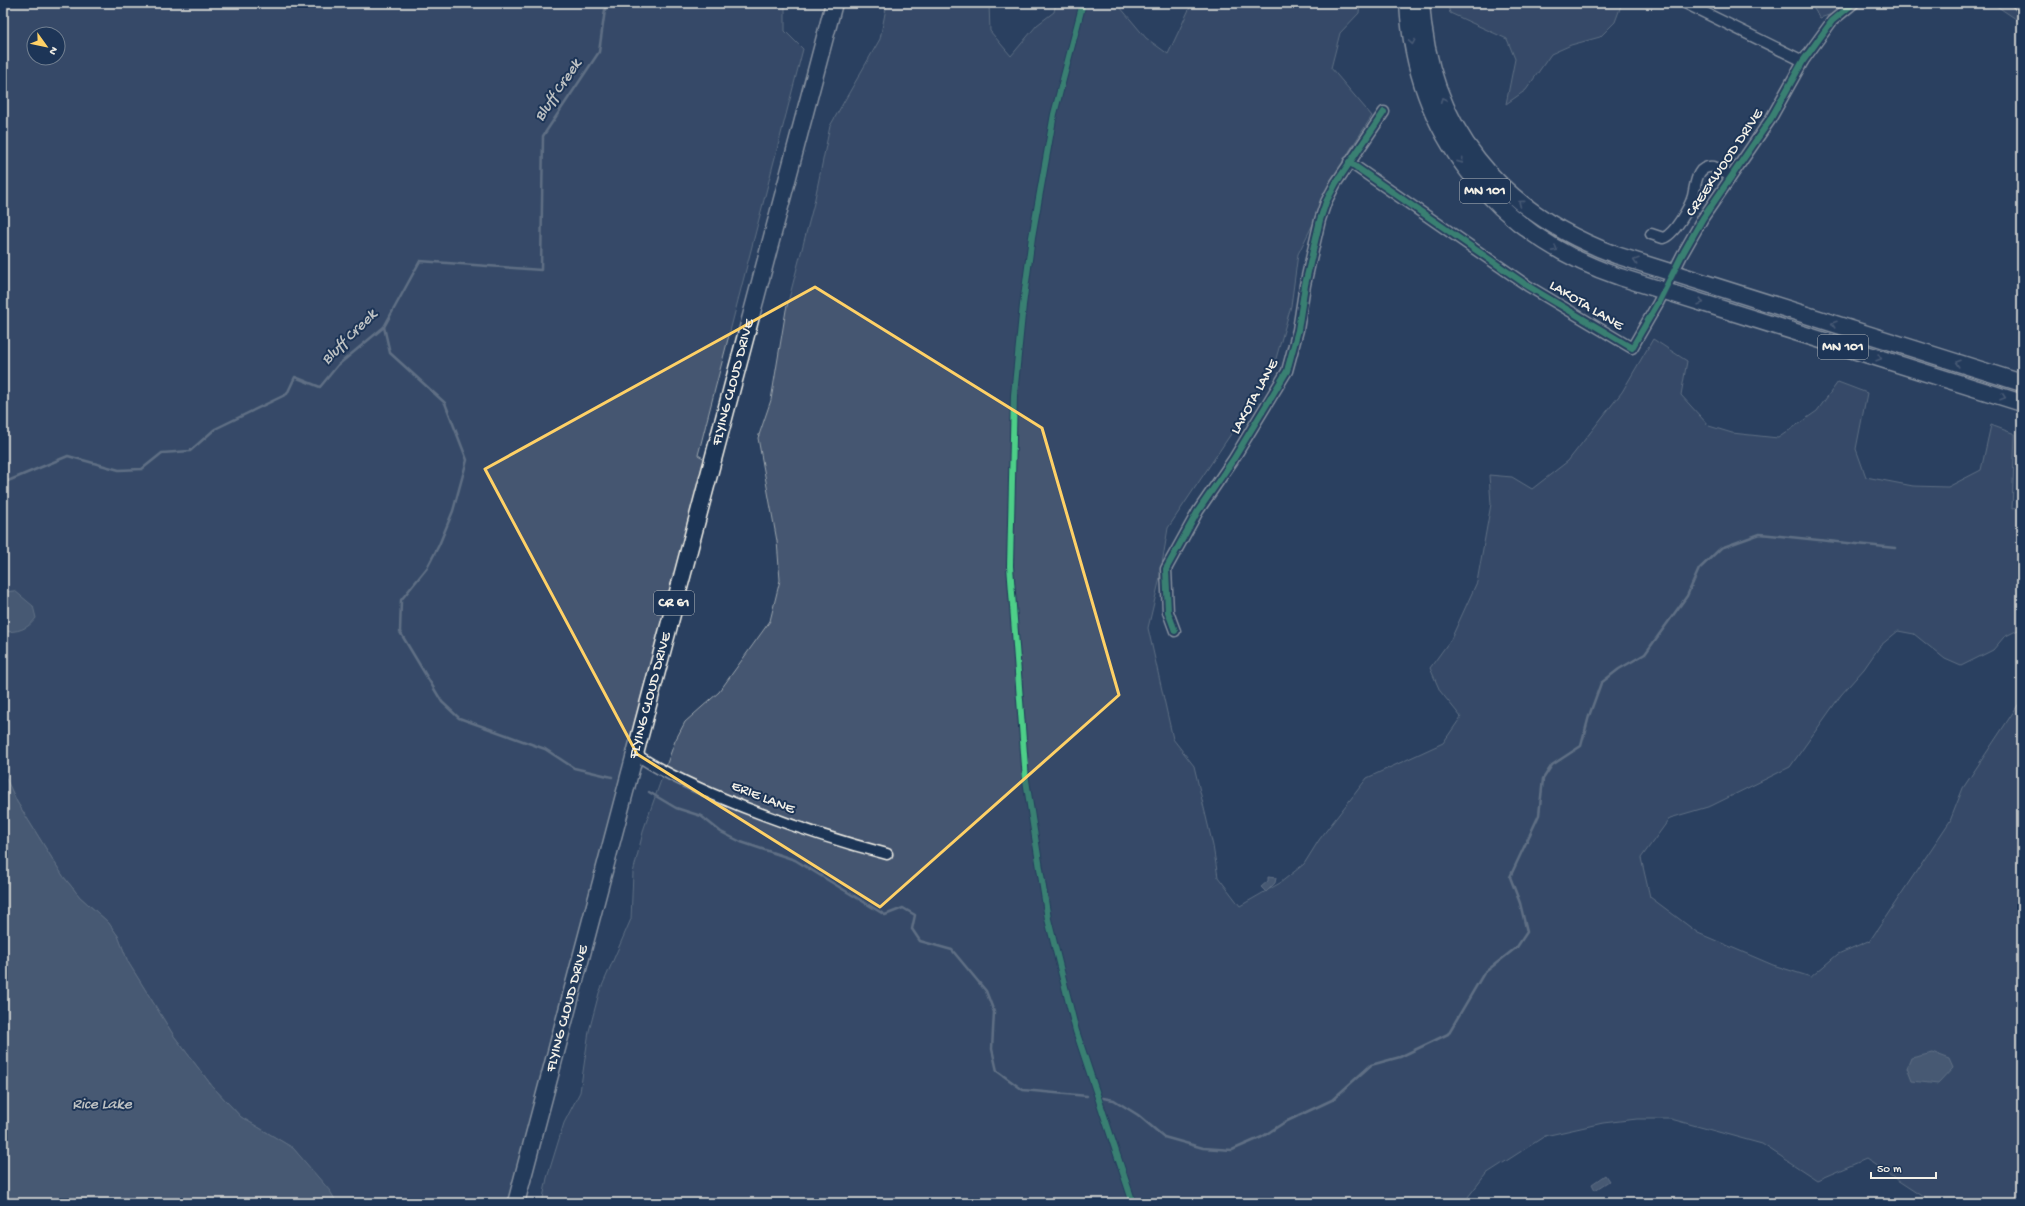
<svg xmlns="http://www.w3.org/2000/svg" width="2025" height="1206" font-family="'Gochi Hand',sans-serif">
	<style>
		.green { fill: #445771; stroke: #9ca4ac; fill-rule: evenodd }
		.water { fill: #6a788a; stroke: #a1a8b0 }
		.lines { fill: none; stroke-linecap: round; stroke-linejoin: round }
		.stream { stroke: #a1a8b0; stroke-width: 2.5 }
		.minor-casing { stroke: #f4f1e8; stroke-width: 13 }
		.primary-casing { stroke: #f4f1e8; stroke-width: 19 }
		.minor { stroke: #1d3557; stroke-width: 10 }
		.primary { stroke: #1d3557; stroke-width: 16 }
		.cycleway-casing { stroke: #1d3557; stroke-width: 8 }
		.cycleway { stroke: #4dcf88; stroke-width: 6 }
		.oneway { stroke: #68778a }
		.marked { fill: none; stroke: #ffd166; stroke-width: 3; stroke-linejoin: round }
		.labels { text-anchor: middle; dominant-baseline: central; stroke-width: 4; stroke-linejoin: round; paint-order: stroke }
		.shield { fill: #1d3557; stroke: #b4b9bc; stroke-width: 1 }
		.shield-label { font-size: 14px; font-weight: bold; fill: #f4f1e8 }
		.street-label { font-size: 15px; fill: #f4f1e8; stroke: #1d3557 }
		.water-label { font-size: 16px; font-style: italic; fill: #bdc1c2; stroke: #1d3557 }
	</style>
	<rect width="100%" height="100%" fill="#2a4060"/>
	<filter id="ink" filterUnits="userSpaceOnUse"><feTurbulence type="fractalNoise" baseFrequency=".025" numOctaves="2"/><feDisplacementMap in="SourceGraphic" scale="8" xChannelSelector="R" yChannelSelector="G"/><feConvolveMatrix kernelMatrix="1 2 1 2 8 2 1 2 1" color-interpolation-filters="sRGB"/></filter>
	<g filter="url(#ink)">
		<!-- green -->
		<g class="green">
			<path d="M 3,3 L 785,3 L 785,31 L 803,49 L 698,455 L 712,463 L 517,1203 L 337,1203 L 332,1195 L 293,1148 L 241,1117 L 212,1086 L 174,1036 L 128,962 L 118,936 L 108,922 L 80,897 L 63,876 L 17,802 L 3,772 L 3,631 L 11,632 L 15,591 L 3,592 ZM 34,34 L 58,34 L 58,58 L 34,58 Z"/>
			<path d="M 887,3 L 989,3 L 990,31 L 1011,56 L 1037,25 L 1054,12 L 1056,3 L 1122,3 L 1120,7 L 1146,38 L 1168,54 L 1192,3 L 1360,3 L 1359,13 L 1340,33 L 1331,68 L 1372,116 L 1350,150 L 1298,254 L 1291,306 L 1275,362 L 1255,398 L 1168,528 L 1159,582 L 1148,628 L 1173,739 L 1194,766 L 1213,846 L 1218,877 L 1240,906 L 1280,883 L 1304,864 L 1319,840 L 1367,778 L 1443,743 L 1461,717 L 1440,691 L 1430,668 L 1451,639 L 1477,582 L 1491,504 L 1489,475 L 1512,477 L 1532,489 L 1568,461 L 1622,392 L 1653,339 L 1687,361 L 1681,395 L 1709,426 L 1732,433 L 1778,438 L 1817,411 L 1838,382 L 1867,393 L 1856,449 L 1866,477 L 1913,486 L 1948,487 L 1981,470 L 1991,425 L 2015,434 L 2012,509 L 2022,507 L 2022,628 L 2004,637 L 1993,650 L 1961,666 L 1945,659 L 1914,634 L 1898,631 L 1880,646 L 1864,669 L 1841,695 L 1790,767 L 1711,806 L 1670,818 L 1641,858 L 1650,897 L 1698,933 L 1773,965 L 1811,977 L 1838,954 L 1868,941 L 1869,942 L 1950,821 L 1963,788 L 2022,699 L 2022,1203 L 1933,1203 L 1866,1159 L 1817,1180 L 1762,1144 L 1671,1119 L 1637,1119 L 1603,1123 L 1545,1136 L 1486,1174 L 1468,1197 L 1467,1203 L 542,1203 L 547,1178 L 564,1123 L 580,1092 L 589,1031 L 599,993 L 631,919 L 633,873 L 644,828 L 675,741 L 685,722 L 719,692 L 770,621 L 780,580 L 777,541 L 758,438 L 771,400 L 786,310 L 814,203 L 830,126 L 880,39 Z"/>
			<path d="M 1447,3 L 1622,3 L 1615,22 L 1600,37 L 1571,45 L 1551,54 L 1526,90 L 1506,104 L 1515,59 L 1507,39 L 1450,13 Z"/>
			<path d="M 1810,3 L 1851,3 L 1847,9 L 1820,18 Z"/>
			<path d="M 1992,3 L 2022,3 L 2022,23 Z"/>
		</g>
		<!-- water -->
		<g class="water">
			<path d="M 15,591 L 33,606 L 36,618 C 28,629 17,633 3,631 L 3,592 Z"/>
			<path d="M 3,772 L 17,802 L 63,876 L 80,897 L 108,922 L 118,936 L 128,962 L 174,1036 L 212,1086 L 241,1117 L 293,1148 L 330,1191 L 337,1203 L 3,1203 Z"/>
			<path d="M 1268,877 L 1276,878 L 1275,883 L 1266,892 L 1261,887 L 1268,881 Z"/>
			<path d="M 1933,1053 L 1949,1059 L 1953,1068 L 1938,1084 L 1912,1081 L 1907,1068 L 1911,1058 Z"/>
			<path d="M 1605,1175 L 1609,1181 L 1595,1190 L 1592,1184 Z"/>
		</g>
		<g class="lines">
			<!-- stream -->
			<g class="stream">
				<path d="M 384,327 L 390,353 L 445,403 L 467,460 L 453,511 L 439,545 L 427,568 L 401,600 L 400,632 L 442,702 L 459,718 L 545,749 L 574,768 L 612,777"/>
				<path d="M 3,483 L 68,456 L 119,470 L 142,469 L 162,453 L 190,451 L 215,429 L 287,394 L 295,377 L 320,387 L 338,365 L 384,327 L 420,261 L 541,270 L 543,136 L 599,52 L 606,3"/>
				<path d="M 649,792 L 676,808 L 701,816 L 721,832 L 741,842 L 795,860 L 885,915 L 903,908 L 915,915 L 912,929 L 920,941 L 952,950 L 986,991 L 994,1012 L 992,1049 L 997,1071 L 1023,1090 L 1087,1096"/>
				<path d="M 1103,1098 L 1114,1100 L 1138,1115 L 1164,1137 L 1203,1148 L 1232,1150 L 1262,1137 L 1285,1122 L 1332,1100 L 1371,1065 L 1400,1057 L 1448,1034 L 1484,973 L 1517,947 L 1527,932 L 1520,903 L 1510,877 L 1539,815 L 1543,779 L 1552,765 L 1581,746 L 1589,716 L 1601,683 L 1619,669 L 1645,654 L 1687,596 L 1699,569 L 1721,548 L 1760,534 L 1895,548"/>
			</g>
			<defs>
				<g id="minor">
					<path d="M 1685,3 L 1803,61"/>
					<path d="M 2017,3 L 2022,8"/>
					<path d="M 1349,162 L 1528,286 L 1632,348 L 1658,303 L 1682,255 L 1703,218 L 1770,120 L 1803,61 L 1832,21 L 1854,3"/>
					<path d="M 1651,234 L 1663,238 C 1674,235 1690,207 1693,196 C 1696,183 1696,165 1714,167 L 1730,176"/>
					<path d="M 1175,631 L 1168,612 L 1166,569 L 1198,511 L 1233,460 L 1287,371 L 1298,330 L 1305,285 L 1320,220 L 1326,202 L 1336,183 L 1384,112"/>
					<path d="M 634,753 C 658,770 685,782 712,794 C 770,819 826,838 887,854"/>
				</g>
				<g id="primary">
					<path d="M 1408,3 C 1415,135 1496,235 1620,277 L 2022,403"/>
					<path d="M 1421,3 C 1429,128 1500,212 1616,255 L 2022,383"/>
					<path id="s1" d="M 516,1203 L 834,3"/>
				</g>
			</defs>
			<!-- minor casing -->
			<use href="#minor" class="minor-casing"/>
			<!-- primary casing -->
			<use href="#primary" class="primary-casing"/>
			<!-- minor -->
			<use href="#minor" class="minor"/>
			<!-- primary -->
			<use href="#primary" class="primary"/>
			<defs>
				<g id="cycleway">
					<path d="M 1083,3 L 1054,114 L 1032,237 L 1023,305 L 1014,395 L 1010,566 L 1026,780 L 1048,919 L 1076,1031 L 1133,1203"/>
					<path d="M 1349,162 L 1528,286 L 1632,348 L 1658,303 L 1682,255 L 1703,218 L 1770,120 L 1803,61 L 1832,21 L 1854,3"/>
					<path d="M 1175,631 L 1168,612 L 1166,569 L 1198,511 L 1233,460 L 1287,371 L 1298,330 L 1305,285 L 1320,220 L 1326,202 L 1336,183 L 1384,112"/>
				</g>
			</defs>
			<!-- cycleway casing -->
			<use href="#cycleway" class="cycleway-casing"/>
			<!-- cycleway -->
			<use href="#cycleway" class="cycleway"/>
		</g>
		<!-- one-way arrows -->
		<defs><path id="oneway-chevron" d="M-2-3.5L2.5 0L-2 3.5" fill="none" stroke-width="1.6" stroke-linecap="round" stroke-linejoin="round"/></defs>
		<g class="oneway">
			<use href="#oneway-chevron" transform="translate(1412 42) rotate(80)"/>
			<use href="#oneway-chevron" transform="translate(1443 100) rotate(-115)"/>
			<use href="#oneway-chevron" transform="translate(1461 161) rotate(55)"/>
			<use href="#oneway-chevron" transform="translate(1521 203) rotate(-143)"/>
			<use href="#oneway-chevron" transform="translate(1555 249) rotate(29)"/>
			<use href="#oneway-chevron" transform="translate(1636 261) rotate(-162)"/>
			<use href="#oneway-chevron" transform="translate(1701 302) rotate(17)"/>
			<use href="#oneway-chevron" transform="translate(1834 324) rotate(-162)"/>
			<use href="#oneway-chevron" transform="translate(1879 358) rotate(17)"/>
			<use href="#oneway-chevron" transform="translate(1958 363) rotate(-162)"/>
			<use href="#oneway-chevron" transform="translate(2003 397) rotate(18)"/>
		</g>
	</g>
	<!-- marked area -->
	<path d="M0 0H2025V1206H0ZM 815,287 L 1042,428 L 1119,695 L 880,907 L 637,754 L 485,469 Z" fill="#2a4060" fill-opacity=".55" fill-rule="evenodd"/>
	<path class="marked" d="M 815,287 L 1042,428 L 1119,695 L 880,907 L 637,754 L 485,469 Z"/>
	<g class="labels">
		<!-- shield labels -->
		<g class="shield">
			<rect x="1460" y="179" width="50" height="24" rx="3"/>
			<rect x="1818" y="335" width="50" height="24" rx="3"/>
			<rect x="654" y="591" width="40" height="24" rx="3"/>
		</g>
		<g class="shield-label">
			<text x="1485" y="191">MN 101</text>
			<text x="1843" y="347">MN 101</text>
			<text x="674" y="603">CR 61</text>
		</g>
		<!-- street labels -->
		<g class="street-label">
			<text transform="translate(1725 163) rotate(-56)">CREEKWOOD DRIVE</text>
			<text transform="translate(1586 306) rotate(31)">LAKOTA LANE</text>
			<text stroke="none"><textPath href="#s1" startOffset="849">FLYING CLOUD DRIVE</textPath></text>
			<text transform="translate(1255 397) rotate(-61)">LAKOTA LANE</text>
			<text stroke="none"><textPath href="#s1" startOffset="525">FLYING CLOUD DRIVE</textPath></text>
			<text transform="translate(763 798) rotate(22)">ERIE LANE</text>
			<text stroke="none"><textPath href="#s1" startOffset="201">FLYING CLOUD DRIVE</textPath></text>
		</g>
		<!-- water labels -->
		<g class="water-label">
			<text transform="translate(559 91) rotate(-56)">Bluff Creek</text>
			<text transform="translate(350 338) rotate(-45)">Bluff Creek</text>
			<text x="102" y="1105">Rice Lake</text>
		</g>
	</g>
	<!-- margin -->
	<rect width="2025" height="1206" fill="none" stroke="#1d3557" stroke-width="16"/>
	<rect x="8" y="8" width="2009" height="1190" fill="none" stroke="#f4f1e8" stroke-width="1.5" filter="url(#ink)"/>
	<!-- north arrow -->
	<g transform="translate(46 46) rotate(123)"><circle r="19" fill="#1d3557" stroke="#738091"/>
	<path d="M0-3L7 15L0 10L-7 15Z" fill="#ffd166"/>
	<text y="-6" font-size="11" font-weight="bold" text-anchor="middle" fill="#f4f1e8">N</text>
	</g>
	<!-- scale -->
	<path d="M1871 1172v6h65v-6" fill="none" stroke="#f4f1e8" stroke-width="2"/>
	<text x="1877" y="1172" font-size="12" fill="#f4f1e8" stroke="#1d3557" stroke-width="3" paint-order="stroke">50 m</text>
</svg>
